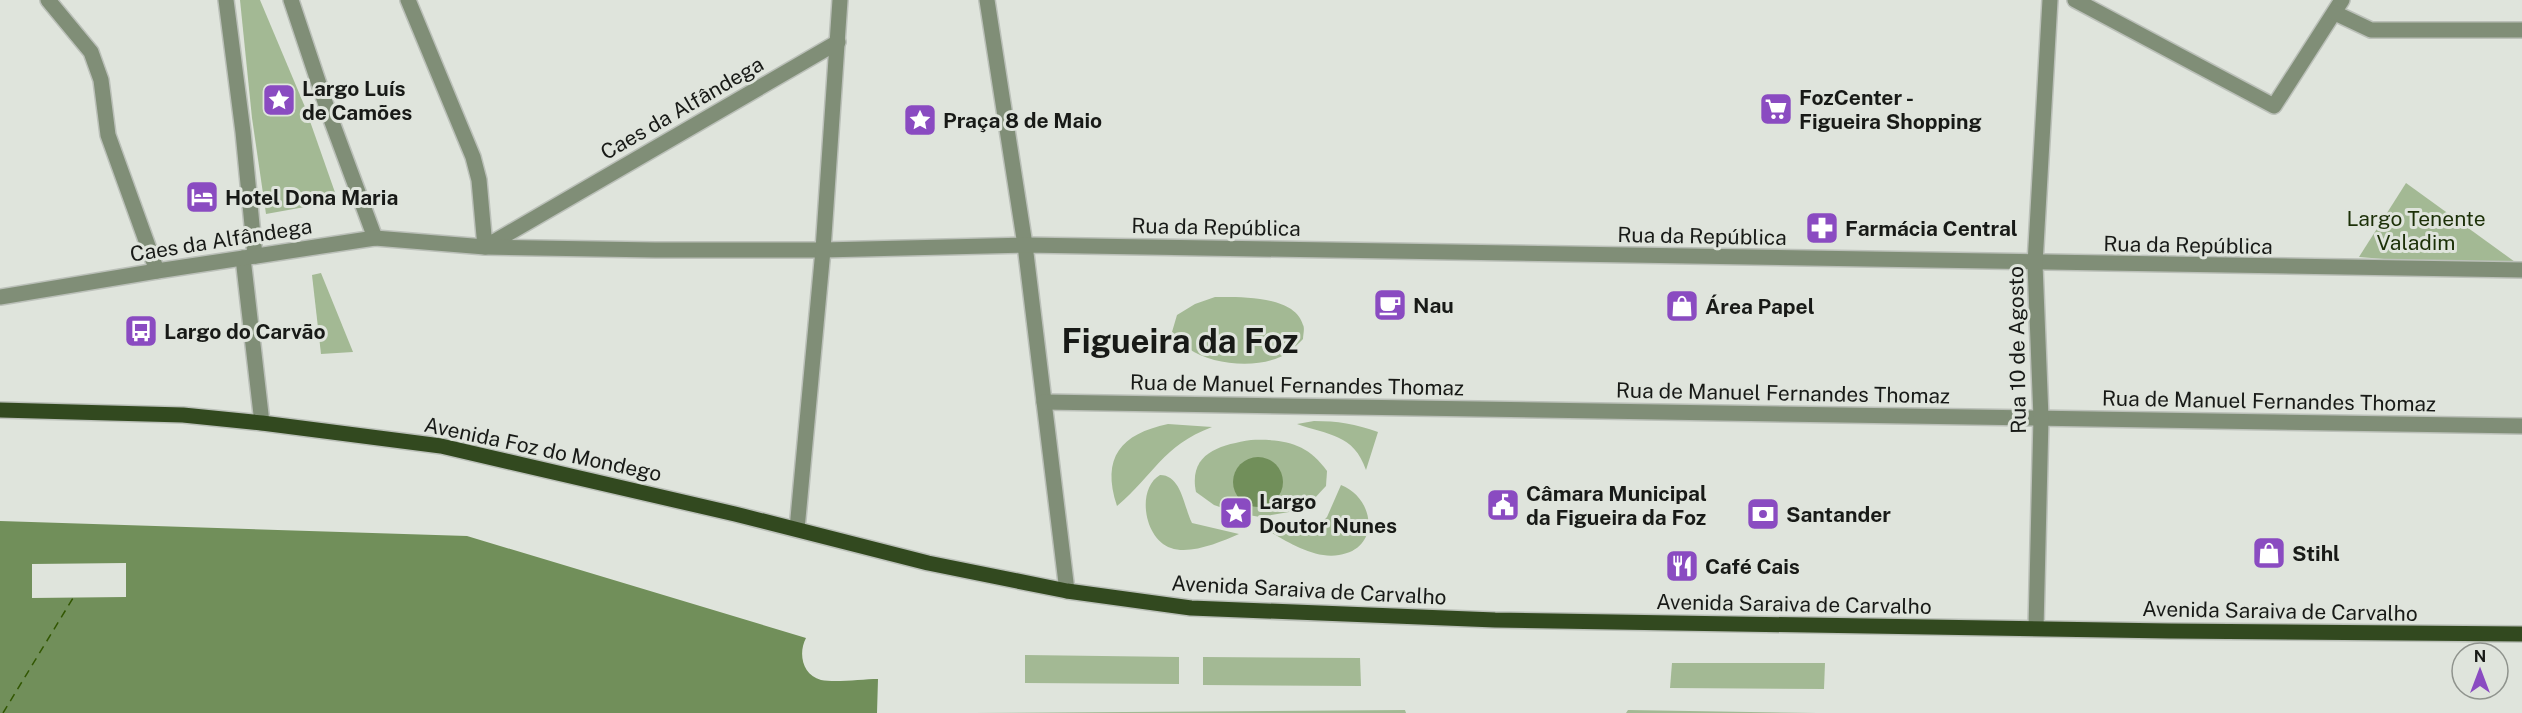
<svg xmlns="http://www.w3.org/2000/svg" width="2522" height="713" font-family="'Public Sans',sans-serif">
	<style>
		.green { fill: #a3b994 }
		.water { fill: #718f5a }
		.pier { fill: #dfe4dc }
		.lines { fill: none; stroke-linecap: round; stroke-linejoin: round }
		.ferry { stroke: #325702; stroke-width: 1.5; stroke-dasharray: 8 6; stroke-linecap: butt }
		.minor-casing { stroke: #bbc0b9; stroke-width: 18 }
		.major-casing { stroke: #bbc0b9; stroke-width: 18 }
		.minor { stroke: #808e77; stroke-width: 15 }
		.major { stroke: #32491f; stroke-width: 15 }
		.labels { text-anchor: middle; dominant-baseline: central; stroke-width: 6; stroke-linejoin: round; paint-order: stroke }
		.poi-label { font-size: 21px; font-weight: bold; fill: #181a17; stroke: #dfe4dc; text-anchor: start }
		.street-label { font-size: 21px; fill: #181a17; stroke: #dfe4dc }
		.park-label { font-size: 21px; fill: #1c3008; stroke: #dfe4dc }
		.town-label { font-size: 33px; font-weight: bold; fill: #181a17; stroke: #dfe4dc }
	</style>
	<rect width="100%" height="100%" fill="#dfe4dc"/>
	<!-- green -->
	<g class="green">
		<path d="M 240,0 L 260,0 L 305,107 L 338,201 L 266,214 L 252,118 Z"/>
		<path d="M 2406,183 L 2522,267 L 2522,270 L 2359,257 Z"/>
		<path d="M 321,273 L 353,352 L 321,354 L 312,275 Z"/>
		<path d="M 1215,297 C 1239,297 1295,295 1303,325 C 1305,328 1303,335 1303,339 C 1299,343 1294,348 1289,352 C 1264,370 1214,366 1189,349 C 1183,345 1177,338 1172,332 L 1177,315 L 1195,304 Z"/>
		<path d="M 1314,421 C 1337,421 1356,424 1378,432 L 1366,470 C 1354,434 1328,435 1297,424 Z"/>
		<path d="M 1168,424 L 1212,427 C 1162,446 1154,475 1117,506 C 1101,457 1121,434 1168,424 Z"/>
		<path d="M 1251,440 C 1285,439 1307,443 1327,471 L 1326,486 L 1312,501 L 1289,512 L 1260,517 L 1237,513 L 1214,505 L 1196,492 C 1188,453 1220,445 1251,440 Z"/>
		<path d="M 1160,475 C 1182,475 1184,508 1192,523 L 1239,534 C 1221,542 1190,555 1171,548 C 1144,539 1136,489 1160,475 Z"/>
		<path d="M 1341,485 C 1375,498 1381,549 1339,555 C 1316,559 1291,544 1272,533 L 1315,530 L 1327,517 Z"/>
		<path d="M 1025,655 L 1179,657 L 1179,684 L 1025,683 Z"/>
		<path d="M 1203,657 L 1360,658 L 1361,686 L 1203,685 Z"/>
		<path d="M 1672,663 L 1825,663 L 1824,689 L 1670,688 Z"/>
		<path d="M 1405,710 L 1406,713 L 973,713 Z"/>
		<path d="M 1628,710 L 1817,713 L 1626,713 Z"/>
	</g>
	<!-- water -->
	<g class="water">
		<circle cx="1258" cy="482" r="25"/>
		<path d="M 0,521 L 467,536 L 806,638 C 798,653 802,675 821,680 C 836,683 862,679 878,679 L 877,713 L 0,713 Z"/>
	</g>
	<!-- pier -->
	<path class="pier" d="M 126,563 L 126,597 L 32,598 L 32,564 Z"/>
	<g class="lines">
		<!-- ferry -->
		<path class="ferry" d="M 3,713 L 73,598"/>
		<defs>
			<g id="minor">
				<path d="M 48,0 L 91,52 L 101,80 L 108,135 L 157,271"/>
				<path d="M 226,0 L 243,132 L 255,256"/>
				<path d="M 291,0 L 329,114 L 375,238"/>
				<path d="M 408,0 L 473,157 L 479,180 L 485,247 L 838,42"/>
				<path d="M 987,0 L 1025,245 L 1067,591"/>
				<path d="M 2075,0 L 2274,106 L 2342,0"/>
				<path d="M 2335,13 L 2371,30 L 2522,30"/>
				<path d="M 243,258 L 262,423"/>
				<path d="M 0,297 L 157,271 L 375,238 L 485,247 L 655,250 L 823,250 L 1025,245 L 2522,270"/>
				<path d="M 1044,402 L 2522,426"/>
				<path d="M 797,529 L 823,250 L 840,0"/>
				<path d="M 2036,628 L 2041,418 L 2035,264 L 2050,0"/>
			</g>
			<path id="major" d="M 0,410 L 183,415 L 262,423 L 441,446 L 735,514 L 928,563 L 1067,591 L 1191,608 L 1495,620 L 2169,631 L 2522,634"/>
		</defs>
		<!-- minor casing -->
		<use href="#minor" class="minor-casing"/>
		<!-- major casing -->
		<use href="#major" class="major-casing"/>
		<!-- minor -->
		<use href="#minor" class="minor"/>
		<!-- major -->
		<use href="#major" class="major"/>
	</g>
	<!-- icons -->
	<defs>
		<symbol id="sight-square" viewBox="-11 -11 22 22"><rect x="-9" y="-9" width="18" height="18" rx="4" fill="#8a4bc1" stroke="#dfe4dc"/><path d="M0-6L1.8-2.2L6-1.7L2.9 1.2L3.7 5.4L0 3.3L-3.7 5.4L-2.9 1.2L-6-1.7L-1.8-2.2Z" fill="#fff"/></symbol>
		<symbol id="supermarket-square" viewBox="-11 -11 22 22"><rect x="-9" y="-9" width="18" height="18" rx="4" fill="#8a4bc1" stroke="#dfe4dc"/><path d="M-6-5.5h2.5l.6 2H6L4.5 2H-2.5L-4.4-4H-6ZM-1.5 3.2a1.3 1.3 0 1 0 .1 0ZM3 3.2a1.3 1.3 0 1 0 .1 0Z" fill="#fff"/></symbol>
		<symbol id="hotel-square" viewBox="-11 -11 22 22"><rect x="-9" y="-9" width="18" height="18" rx="4" fill="#8a4bc1" stroke="#dfe4dc"/><path d="M-6-4.5h1.5V1H6V5H4.5V3h-9V5H-6ZM-4 0a1.8 1.8 0 1 1 3.6 0ZM.5 0V-2.5h3Q6-2.5 6 0Z" fill="#fff"/></symbol>
		<symbol id="pharmacy-square" viewBox="-11 -11 22 22"><rect x="-9" y="-9" width="18" height="18" rx="4" fill="#8a4bc1" stroke="#dfe4dc"/><path d="M-2-6h4v4h4v4h-4v4h-4v-4h-4v-4h4Z" fill="#fff"/></symbol>
		<symbol id="cafe-square" viewBox="-11 -11 22 22"><rect x="-9" y="-9" width="18" height="18" rx="4" fill="#8a4bc1" stroke="#dfe4dc"/><path d="M-5.5-4.5H6V0H3Q3 3.5 0 3.5H-2.5Q-5.5 3.5-5.5 0ZM3-3.2v2h1.7v-2ZM-6 4.5H4V6H-6Z" fill="#fff"/></symbol>
		<symbol id="shop-square" viewBox="-11 -11 22 22"><rect x="-9" y="-9" width="18" height="18" rx="4" fill="#8a4bc1" stroke="#dfe4dc"/><path d="M-5-2.5h2.3a2.7 3.5 0 0 1 5.4 0H5L5.5 6h-11ZM-1.5-2.5h3a1.5 2.3 0 0 0-3 0Z" fill="#fff"/></symbol>
		<symbol id="bus-square" viewBox="-11 -11 22 22"><rect x="-9" y="-9" width="18" height="18" rx="4" fill="#8a4bc1" stroke="#dfe4dc"/><path d="M-5-6H5V4H4V6H2V4H-2V6H-4V4H-5ZM-3.5-4V0h7V-4ZM-3.5 1.2v1.5H-2V1.2ZM2 1.2v1.5H3.5V1.2Z" fill="#fff"/></symbol>
		<symbol id="civic-square" viewBox="-11 -11 22 22"><rect x="-9" y="-9" width="18" height="18" rx="4" fill="#8a4bc1" stroke="#dfe4dc"/><path d="M-.6-6.5H3V-4.5H.6V-3L4-1V1h2V6H-6V1h2V-1L-.6-3ZM-1.2 2.5V6h2.4V2.5Z" fill="#fff"/></symbol>
		<symbol id="bank-square" viewBox="-11 -11 22 22"><rect x="-9" y="-9" width="18" height="18" rx="4" fill="#8a4bc1" stroke="#dfe4dc"/><path d="M-6-4H6V4H-6ZM0-2.3a2.3 2.3 0 1 0 0 4.6a2.3 2.3 0 1 0 0-4.6Z" fill="#fff"/></symbol>
		<symbol id="restaurant-square" viewBox="-11 -11 22 22"><rect x="-9" y="-9" width="18" height="18" rx="4" fill="#8a4bc1" stroke="#dfe4dc"/><path d="M-5-6h1v4h1v-4h1v4h1v-4h1v5L-1.5 .5V6h-2V.5L-5-1ZM5-6V6H3V1.5H1.5Q1.5-4 5-6Z" fill="#fff"/></symbol>
	</defs>
	<g fill-rule="evenodd">
		<use href="#sight-square" x="260" y="81" width="38" height="38"/>
		<use href="#supermarket-square" x="1757" y="90" width="38" height="38"/>
		<use href="#sight-square" x="901" y="101" width="38" height="38"/>
		<use href="#hotel-square" x="183" y="178" width="38" height="38"/>
		<use href="#pharmacy-square" x="1803" y="209" width="38" height="38"/>
		<use href="#cafe-square" x="1371" y="286" width="38" height="38"/>
		<use href="#shop-square" x="1663" y="287" width="38" height="38"/>
		<use href="#bus-square" x="122" y="312" width="38" height="38"/>
		<use href="#civic-square" x="1484" y="486" width="38" height="38"/>
		<use href="#sight-square" x="1217" y="494" width="38" height="38"/>
		<use href="#bank-square" x="1744" y="495" width="38" height="38"/>
		<use href="#shop-square" x="2250" y="534" width="38" height="38"/>
		<use href="#restaurant-square" x="1663" y="547" width="38" height="38"/>
	</g>
	<g class="labels">
		<!-- poi labels -->
		<g class="poi-label">
			<text x="302" y="88">Largo Luís<tspan x="302" dy="24">de Camões</tspan></text>
			<text x="1799" y="97">FozCenter -<tspan x="1799" dy="24">Figueira Shopping</tspan></text>
			<text x="943" y="120">Praça 8 de Maio</text>
			<text x="225" y="197">Hotel Dona Maria</text>
			<text x="1845" y="228">Farmácia Central</text>
			<text x="1413" y="305">Nau</text>
			<text x="1705" y="306">Área Papel</text>
			<text x="164" y="331">Largo do Carvão</text>
			<text x="1526" y="493">Câmara Municipal<tspan x="1526" dy="24">da Figueira da Foz</tspan></text>
			<text x="1259" y="501">Largo<tspan x="1259" dy="24">Doutor Nunes</tspan></text>
			<text x="1786" y="514">Santander</text>
			<text x="2292" y="553">Stihl</text>
			<text x="1705" y="566">Café Cais</text>
		</g>
		<!-- street labels -->
		<g class="street-label">
			<text transform="translate(682 108) rotate(-30)">Caes da Alfândega</text>
			<text transform="translate(1216 227) rotate(1)">Rua da República</text>
			<text transform="translate(1702 236) rotate(1)">Rua da República</text>
			<text transform="translate(221 240) rotate(-9)">Caes da Alfândega</text>
			<text transform="translate(2188 245) rotate(1)">Rua da República</text>
			<text transform="translate(2017 350) rotate(-91)">Rua 10 de Agosto</text>
			<text transform="translate(1297 385) rotate(1)">Rua de Manuel Fernandes Thomaz</text>
			<text transform="translate(1783 393) rotate(1)">Rua de Manuel Fernandes Thomaz</text>
			<text transform="translate(2269 401) rotate(1)">Rua de Manuel Fernandes Thomaz</text>
			<text transform="translate(543 449) rotate(12)">Avenida Foz do Mondego</text>
			<text transform="translate(1309 590) rotate(3)">Avenida Saraiva de Carvalho</text>
			<text transform="translate(1794 604) rotate(1)">Avenida Saraiva de Carvalho</text>
			<text transform="translate(2280 611) rotate(1)">Avenida Saraiva de Carvalho</text>
		</g>
		<!-- park labels -->
		<g class="park-label">
			<text x="2416" y="218">Largo Tenente<tspan x="2416" dy="24">Valadim</tspan></text>
		</g>
		<!-- town labels -->
		<g class="town-label">
			<text x="1180" y="341">Figueira da Foz</text>
		</g>
	</g>
	<!-- north arrow -->
	<g transform="translate(2480 671)"><circle r="28" fill="#dfe4dc" stroke="#8f938d" stroke-width="1.5"/>
	<path d="M0-4.5L10 22L0 15L-10 22Z" fill="#8a4bc1"/>
	<text y="-9" font-size="16" font-weight="bold" text-anchor="middle" fill="#181a17">N</text>
	</g>
</svg>
